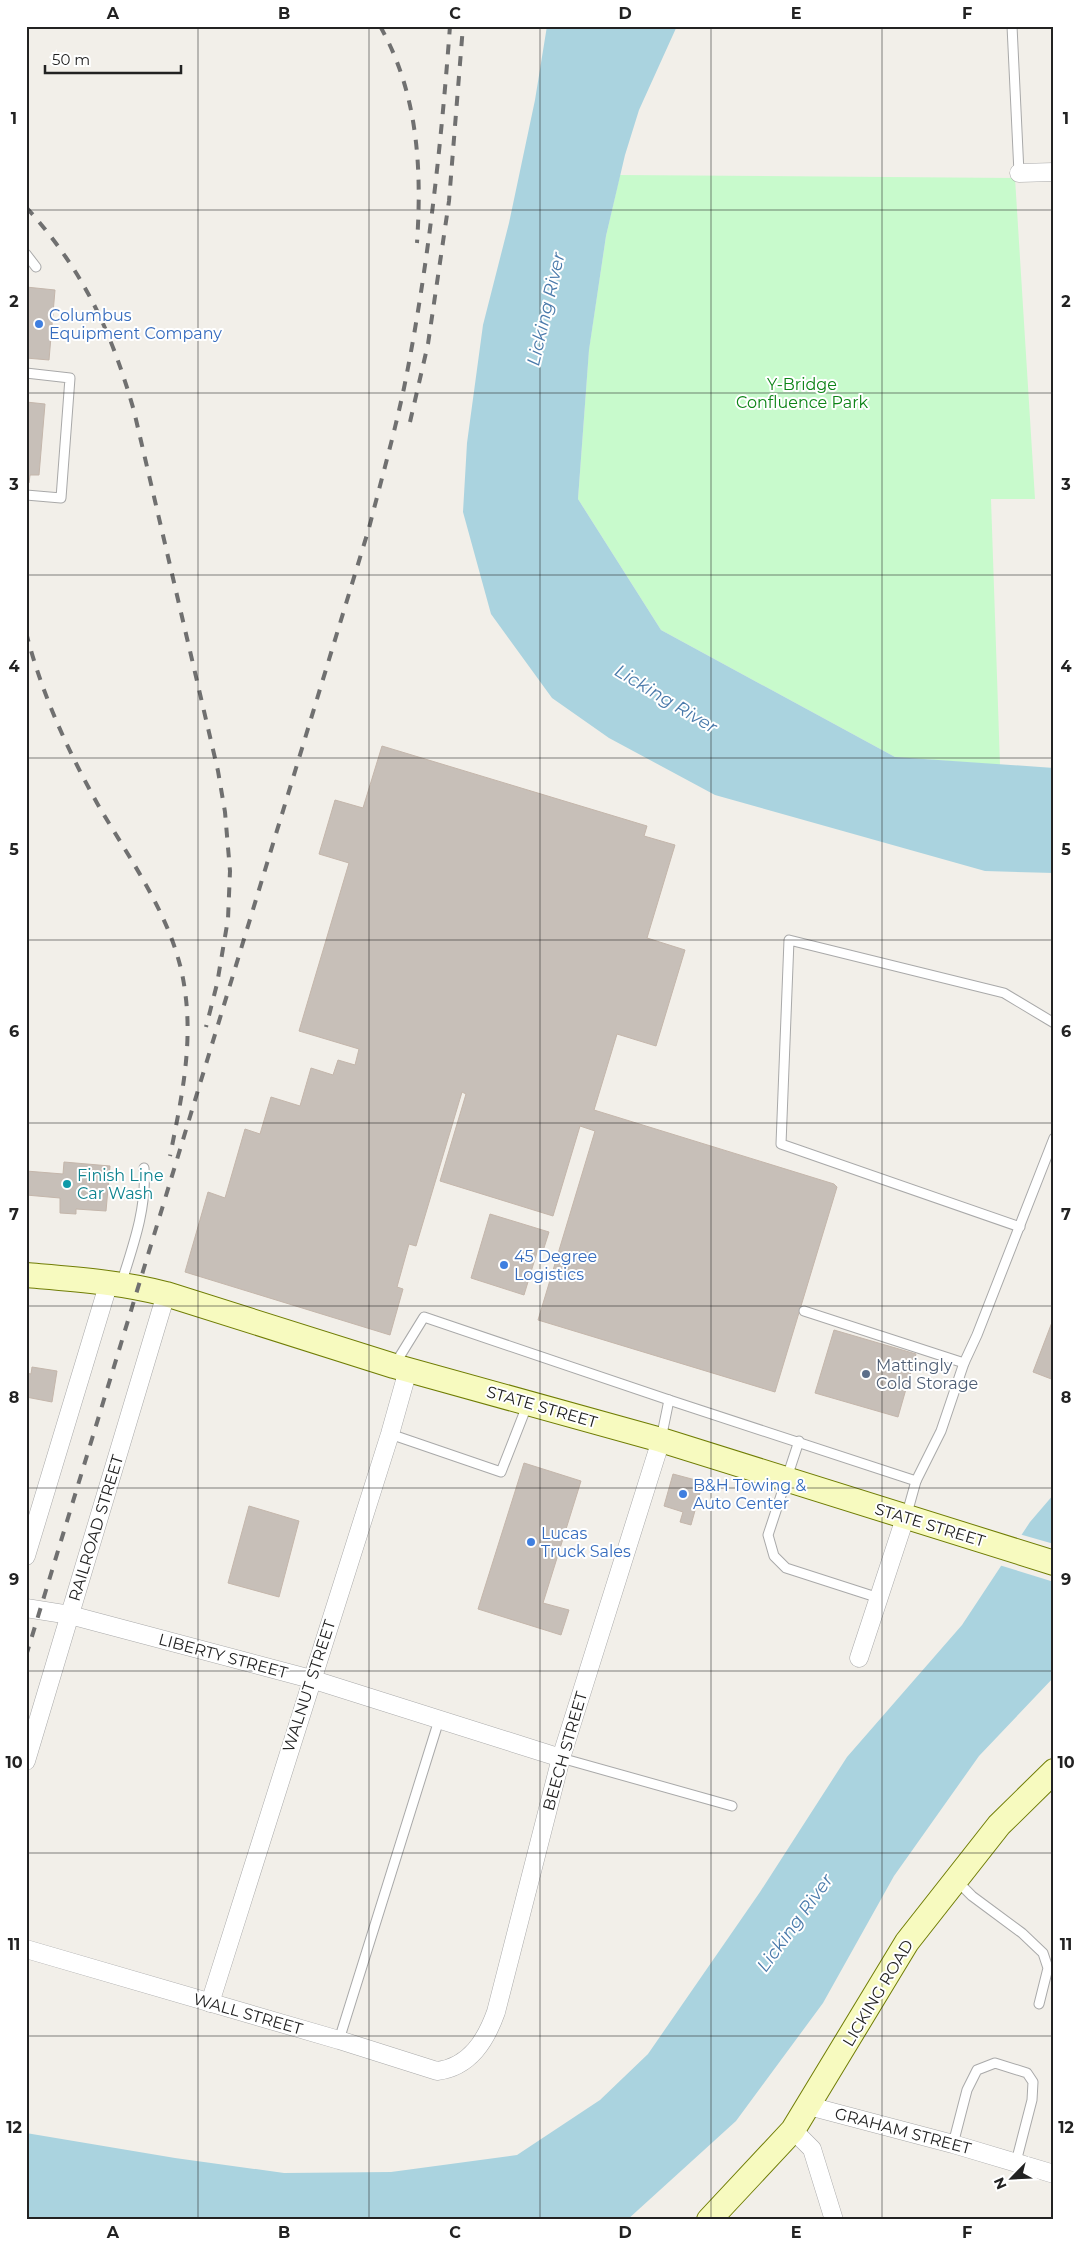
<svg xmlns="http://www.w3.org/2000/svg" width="1080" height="2246" font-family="Montserrat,sans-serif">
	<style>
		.park { fill: #c8facc }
		.water { fill: #aad3df }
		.pier { fill: #f2efe9 }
		.building { fill: #c7bfb8; stroke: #c4b6ab }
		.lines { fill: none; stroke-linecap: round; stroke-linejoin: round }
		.lane-casing { stroke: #a9a9a9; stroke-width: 11 }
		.street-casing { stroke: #a9a9a9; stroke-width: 19 }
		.secondary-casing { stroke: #707d05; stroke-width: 26 }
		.lane { stroke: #fff; stroke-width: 9 }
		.street { stroke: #fff; stroke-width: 18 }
		.secondary { stroke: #f7fabf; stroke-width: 24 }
		.rail { stroke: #707070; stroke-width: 4; stroke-dasharray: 10 10; stroke-linecap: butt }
		.grid { fill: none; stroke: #222; stroke-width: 1; stroke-opacity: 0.55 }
		.shop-dot { fill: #3f7fe0; stroke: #fff; stroke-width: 2 }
		.culture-dot { fill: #0f9aa8; stroke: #fff; stroke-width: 2 }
		.service-dot { fill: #5c6f8a; stroke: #fff; stroke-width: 2 }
		.labels { text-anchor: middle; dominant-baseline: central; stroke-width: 4; stroke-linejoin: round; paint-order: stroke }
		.shop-label { font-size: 16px; fill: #366cbe; stroke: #fff; text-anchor: start }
		.park-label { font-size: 16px; fill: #0c8416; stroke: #fff }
		.culture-label { font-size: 16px; fill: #0d838f; stroke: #fff; text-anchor: start }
		.service-label { font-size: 16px; fill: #4e5e75; stroke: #fff; text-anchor: start }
		.street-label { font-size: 16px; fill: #222; stroke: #fff }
		.water-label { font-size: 18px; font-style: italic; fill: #4a7aab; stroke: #fff }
		.neatline { fill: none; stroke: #222; stroke-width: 2 }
		.grid-label { font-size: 16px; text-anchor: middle; font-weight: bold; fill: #222 }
	</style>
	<rect width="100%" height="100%" fill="#f2efe9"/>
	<!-- park -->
	<path class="park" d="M 620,175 L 1015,178 L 1035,499 L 991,499 L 1000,765 L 895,757 L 661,630 L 578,499 L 589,349 L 606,236 Z"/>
	<!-- water -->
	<g class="water">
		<path d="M 547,26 L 677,26 L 639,110 L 625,155 L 606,236 L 589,350 L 578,499 L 661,630 L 895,757 L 1054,768 L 1054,873 L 985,871 L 715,795 L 609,738 L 552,698 L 491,614 L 463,512 L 467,443 L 483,325 L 509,223 L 535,100 Z"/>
		<path d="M 1054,1494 L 1054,1677 L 979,1756 L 894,1876 L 823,2003 L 736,2121 L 627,2220 L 26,2220 L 26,2133 L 175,2158 L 284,2173 L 391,2172 L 517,2155 L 600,2100 L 648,2054 L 760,1892 L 847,1757 L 962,1625 L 1030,1522 Z"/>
	</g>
	<!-- pier -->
	<path class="pier" d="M 1019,1534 L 1054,1544 L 1054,1582 L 999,1565 Z"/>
	<!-- building -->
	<g class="building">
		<path d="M 26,287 L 55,290 L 49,360 L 26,358 Z"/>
		<path d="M 26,402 L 45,404 L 39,475 L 30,475 L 29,483 L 26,482 Z"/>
		<path d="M 382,746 L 647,826 L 644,836 L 675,845 L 647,938 L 685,950 L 656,1046 L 617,1034 L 594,1110 L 834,1184 L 837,1187 L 775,1392 L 538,1320 L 595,1131 L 580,1126 L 553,1216 L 440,1181 L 466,1094 L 462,1092 L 416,1246 L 409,1244 L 397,1287 L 403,1289 L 390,1335 L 185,1272 L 208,1192 L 225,1198 L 245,1129 L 260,1134 L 271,1097 L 300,1106 L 311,1068 L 333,1075 L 338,1060 L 355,1065 L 359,1049 L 299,1031 L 349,863 L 319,854 L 335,800 L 363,808 Z"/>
		<path d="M 64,1162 L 110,1166 L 106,1211 L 76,1209 L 76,1214 L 60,1213 L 60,1198 L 26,1195 L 26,1171 L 63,1174 Z"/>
		<path d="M 490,1214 L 549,1232 L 543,1251 L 538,1249 L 524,1295 L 471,1278 Z"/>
		<path d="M 1054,1317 L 1054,1380 L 1033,1372 Z"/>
		<path d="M 834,1330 L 916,1354 L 898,1417 L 815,1393 Z"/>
		<path d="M 32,1367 L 57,1371 L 52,1402 L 26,1397 L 26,1373 L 31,1374 Z"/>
		<path d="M 524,1463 L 581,1481 L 543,1603 L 569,1610 L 561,1635 L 478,1609 Z"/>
		<path d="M 673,1474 L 703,1482 L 691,1525 L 680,1522 L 683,1512 L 664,1506 Z"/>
		<path d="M 249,1506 L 299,1521 L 279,1597 L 228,1583 Z"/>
	</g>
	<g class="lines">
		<defs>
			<g id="lane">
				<path d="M 1012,26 L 1019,173"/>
				<path d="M 26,254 L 36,267"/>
				<path d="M 26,373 L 70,378 L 61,498 L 26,495"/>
				<path d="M 1020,1227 L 781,1144 L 789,940 L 1004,993 L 1054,1023"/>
				<path d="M 121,1284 C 133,1246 147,1208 144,1168"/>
				<path d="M 804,1311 L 964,1363"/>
				<path d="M 395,1364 L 424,1317 L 669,1400 L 916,1481 L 906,1517"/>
				<path d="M 390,1434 L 501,1472 L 528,1403"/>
				<path d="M 661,1439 L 669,1400"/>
				<path d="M 799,1441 L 768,1535 L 774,1556 L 786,1568 L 879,1598"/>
				<path d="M 916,1481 L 941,1431 L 964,1363 L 977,1335 L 1054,1138"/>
				<path d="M 561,1758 L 732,1806"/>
				<path d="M 956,1880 L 972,1896 L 1022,1933 L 1043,1953 L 1048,1968 L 1039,2004"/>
				<path d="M 339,2040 L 439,1720"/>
				<path d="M 953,2144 L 967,2090 L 977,2070 L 995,2063 L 1027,2073 L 1033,2082 L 1032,2100 L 1016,2162"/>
			</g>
			<g id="street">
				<path d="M 1019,173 L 1054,172"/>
				<path d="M 26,1556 L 109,1282"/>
				<path d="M 26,1608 L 70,1615 L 311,1679 L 561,1758"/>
				<path d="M 859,1658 L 905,1518"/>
				<path d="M 26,1761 L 166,1294"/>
				<path d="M 26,1949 L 339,2040 L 437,2071 C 470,2067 486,2040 496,2012 L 561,1758 L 661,1440"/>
				<path d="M 210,2003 L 390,1434 L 408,1370"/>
				<path d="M 809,2106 L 953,2144 L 1054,2174"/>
				<path d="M 793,2130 L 812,2149 L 834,2220"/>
			</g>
			<g id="secondary">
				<path d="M 26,1275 C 73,1279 120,1282 166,1294 L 394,1366 L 661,1440 L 1054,1563"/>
				<path d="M 709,2220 L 793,2130 L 907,1942 L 999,1825 L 1054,1771"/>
			</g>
		</defs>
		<!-- lane casing -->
		<use href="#lane" class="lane-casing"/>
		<!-- street casing -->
		<use href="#street" class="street-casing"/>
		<!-- secondary casing -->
		<use href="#secondary" class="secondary-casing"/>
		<!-- lane -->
		<use href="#lane" class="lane"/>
		<!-- street -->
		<use href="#street" class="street"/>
		<!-- secondary -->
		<use href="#secondary" class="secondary"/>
		<!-- rail -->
		<g class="rail">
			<path d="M 380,26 C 418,93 422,168 417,243"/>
			<path d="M 26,207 C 83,270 111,330 134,411 L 218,771 L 225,812 L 230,871 L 228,919 L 217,984 L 206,1027"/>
			<path d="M 410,422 L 428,344 L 449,201 L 463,26"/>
			<path d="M 26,632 C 41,692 67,749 97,803 C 131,862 176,921 185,991 C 193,1047 181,1101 170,1156"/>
			<path d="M 26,1656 L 369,528 C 381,481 394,435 404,388 C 428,269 441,147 450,26"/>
		</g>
	</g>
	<!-- grid -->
	<path class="grid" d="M 198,26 L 198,2220M 369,26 L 369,2220M 540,26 L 540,2220M 711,26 L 711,2220M 882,26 L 882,2220M 26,210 L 1054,210M 26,393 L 1054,393M 26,575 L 1054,575M 26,758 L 1054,758M 26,940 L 1054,940M 26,1123 L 1054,1123M 26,1306 L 1054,1306M 26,1488 L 1054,1488M 26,1671 L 1054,1671M 26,1853 L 1054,1853M 26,2036 L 1054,2036"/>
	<!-- markers -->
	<g class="shop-dot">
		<circle cx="39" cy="324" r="5"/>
		<circle cx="504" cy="1265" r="5"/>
		<circle cx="683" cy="1494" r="5"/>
		<circle cx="531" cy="1542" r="5"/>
	</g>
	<circle class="culture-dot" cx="67" cy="1184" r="5"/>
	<circle class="service-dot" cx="866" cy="1374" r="5"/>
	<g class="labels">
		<!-- shop labels -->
		<g class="shop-label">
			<text x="49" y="315">Columbus<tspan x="49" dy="18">Equipment Company</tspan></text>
			<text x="514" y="1256">45 Degree<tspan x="514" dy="18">Logistics</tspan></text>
			<text x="693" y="1485">B&amp;H Towing &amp;<tspan x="693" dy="18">Auto Center</tspan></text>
			<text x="541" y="1533">Lucas<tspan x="541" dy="18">Truck Sales</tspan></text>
		</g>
		<!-- park labels -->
		<g class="park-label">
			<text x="802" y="384">Y-Bridge<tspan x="802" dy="18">Confluence Park</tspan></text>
		</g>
		<!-- culture labels -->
		<g class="culture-label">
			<text x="77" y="1175">Finish Line<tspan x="77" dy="18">Car Wash</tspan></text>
		</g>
		<!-- service labels -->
		<g class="service-label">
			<text x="876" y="1365">Mattingly<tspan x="876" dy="18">Cold Storage</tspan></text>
		</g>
		<!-- street labels -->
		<g class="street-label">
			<text transform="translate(542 1407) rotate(16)">STATE STREET</text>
			<text transform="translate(930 1525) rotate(17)">STATE STREET</text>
			<text transform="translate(96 1528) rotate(-73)">RAILROAD STREET</text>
			<text transform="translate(223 1656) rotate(15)">LIBERTY STREET</text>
			<text transform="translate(309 1686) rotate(-72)">WALNUT STREET</text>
			<text transform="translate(565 1751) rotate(-74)">BEECH STREET</text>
			<text transform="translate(878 1993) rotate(-59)">LICKING ROAD</text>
			<text transform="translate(248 2014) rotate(16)">WALL STREET</text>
			<text transform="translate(903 2131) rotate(15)">GRAHAM STREET</text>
		</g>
		<!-- water labels -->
		<g class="water-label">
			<text transform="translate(546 309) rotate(-77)">Licking River</text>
			<text transform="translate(666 699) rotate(31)">Licking River</text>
			<text transform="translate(795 1923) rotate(-54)">Licking River</text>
		</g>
	</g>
	<!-- border -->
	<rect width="1080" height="2246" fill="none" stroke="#ffffff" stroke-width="55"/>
	<!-- north arrow -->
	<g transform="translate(1012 2178) rotate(246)" stroke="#ffffff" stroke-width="4" paint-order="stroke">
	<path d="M0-4L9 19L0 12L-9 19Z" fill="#222222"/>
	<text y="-8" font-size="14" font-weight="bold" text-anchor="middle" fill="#222222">N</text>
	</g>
	<!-- scale -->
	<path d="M45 65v8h136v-8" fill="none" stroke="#222222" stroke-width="2.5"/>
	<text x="52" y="65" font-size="15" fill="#222222" stroke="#ffffff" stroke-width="4" paint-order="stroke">50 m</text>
	<rect x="28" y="28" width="1024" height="2190" class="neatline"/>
	<g class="grid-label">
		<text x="113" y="19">A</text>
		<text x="284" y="19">B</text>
		<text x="455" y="19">C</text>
		<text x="625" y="19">D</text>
		<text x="796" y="19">E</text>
		<text x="967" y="19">F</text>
		<text x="14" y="124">1</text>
		<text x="1066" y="124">1</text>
		<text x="14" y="307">2</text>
		<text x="1066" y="307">2</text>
		<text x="14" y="490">3</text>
		<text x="1066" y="490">3</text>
		<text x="14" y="672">4</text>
		<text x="1066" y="672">4</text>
		<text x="14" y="855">5</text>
		<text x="1066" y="855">5</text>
		<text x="14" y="1037">6</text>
		<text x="1066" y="1037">6</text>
		<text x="14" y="1220">7</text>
		<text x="1066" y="1220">7</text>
		<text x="14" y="1403">8</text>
		<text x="1066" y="1403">8</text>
		<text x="14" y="1585">9</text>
		<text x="1066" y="1585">9</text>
		<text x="14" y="1768">10</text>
		<text x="1066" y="1768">10</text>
		<text x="14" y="1950">11</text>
		<text x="1066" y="1950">11</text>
		<text x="14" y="2133">12</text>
		<text x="1066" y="2133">12</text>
		<text x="113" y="2238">A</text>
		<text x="284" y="2238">B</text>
		<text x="455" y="2238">C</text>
		<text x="625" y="2238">D</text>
		<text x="796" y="2238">E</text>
		<text x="967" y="2238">F</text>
	</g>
</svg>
